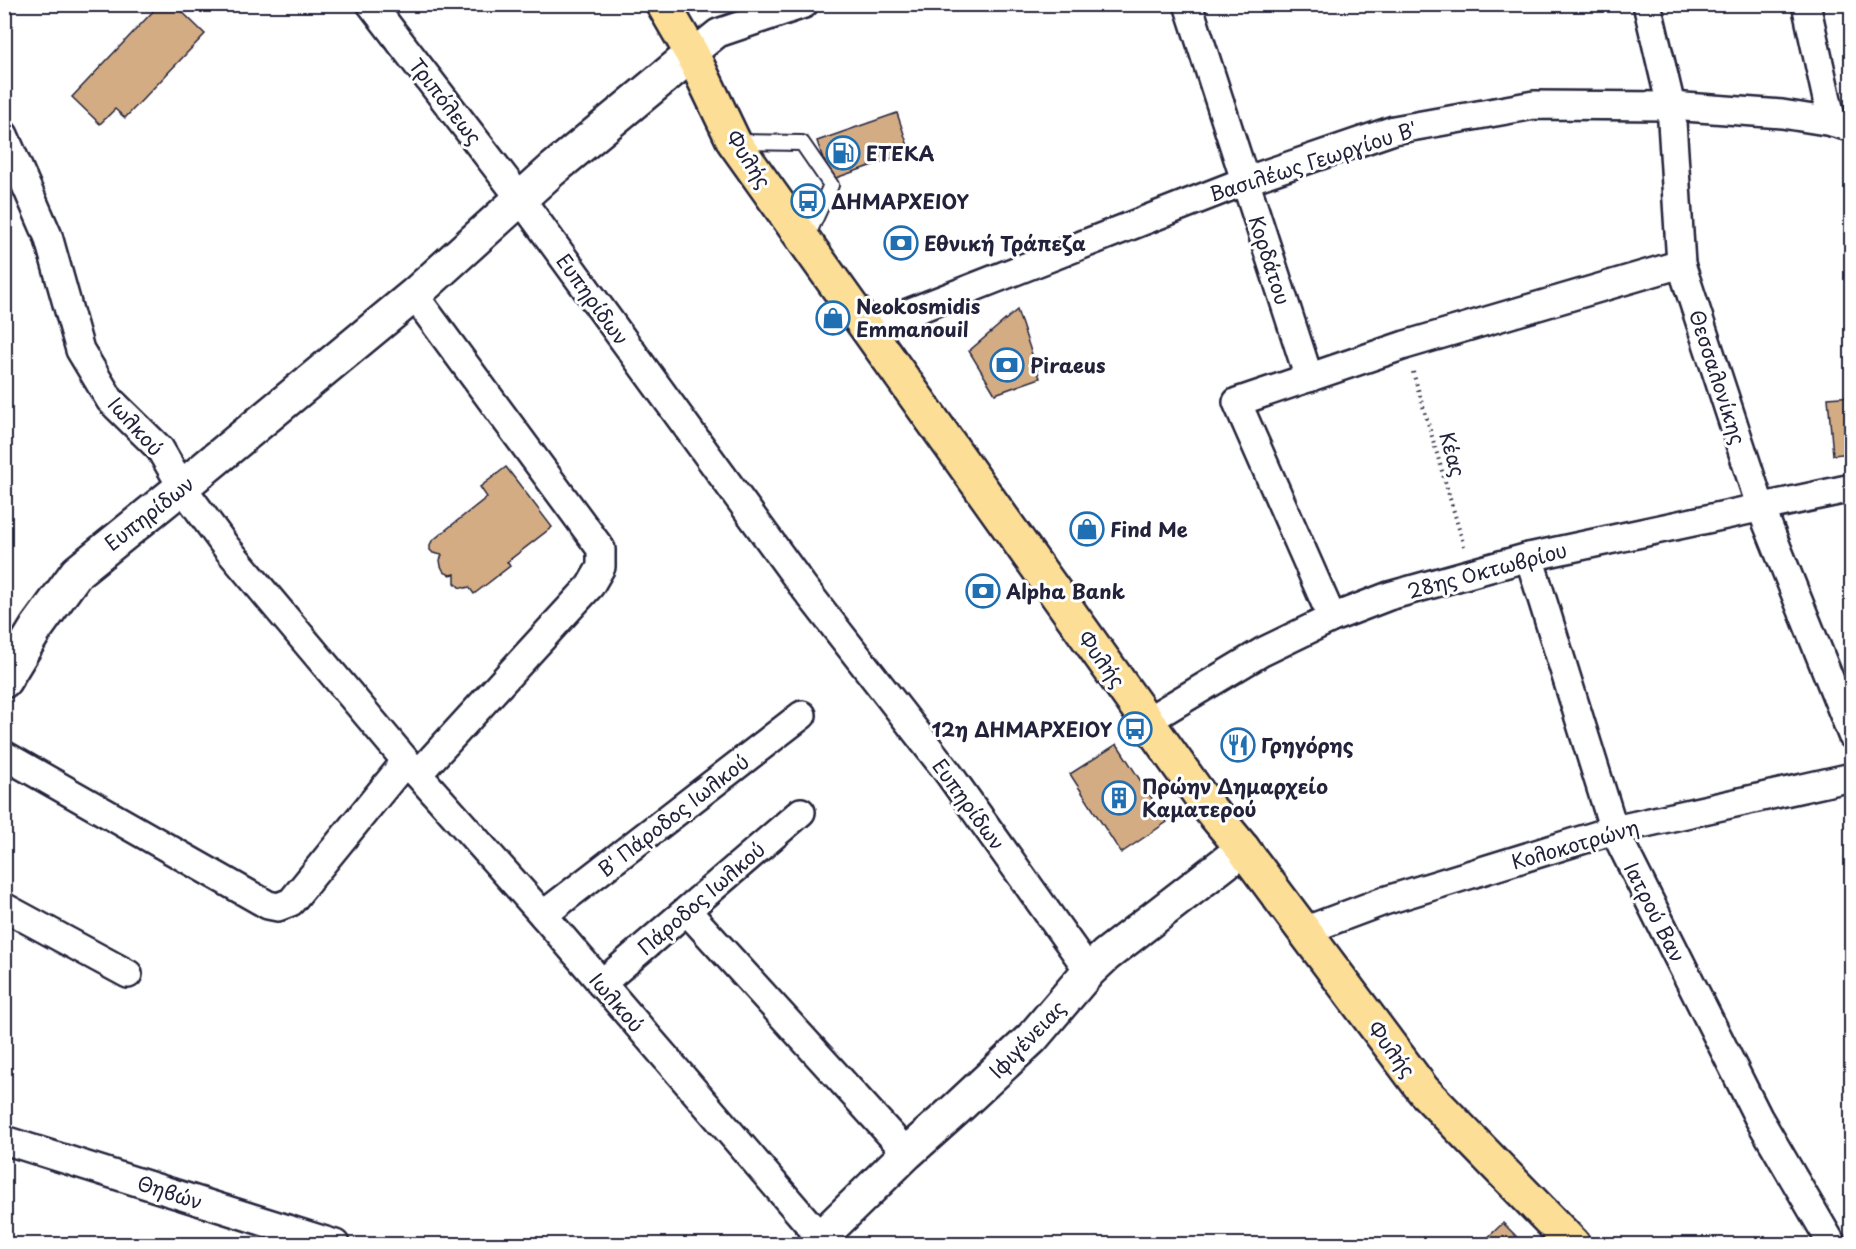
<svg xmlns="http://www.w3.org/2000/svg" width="1856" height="1249" font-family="'Playpen Sans',sans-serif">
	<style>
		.building { fill: #d3ac84; stroke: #22223b; stroke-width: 1.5 }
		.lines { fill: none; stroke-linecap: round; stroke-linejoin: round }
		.lane-casing { stroke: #22223b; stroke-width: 18 }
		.street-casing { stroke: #22223b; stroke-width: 32 }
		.secondary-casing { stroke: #22223b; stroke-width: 38 }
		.primary-casing { stroke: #22223b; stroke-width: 38 }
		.path { stroke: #22223b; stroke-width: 4; stroke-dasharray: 1.5 4.5; stroke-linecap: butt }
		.lane { stroke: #fff; stroke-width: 14 }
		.street { stroke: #fff; stroke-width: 27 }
		.secondary { stroke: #fff; stroke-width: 33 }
		.primary { stroke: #fcde96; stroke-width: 33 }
		.labels { text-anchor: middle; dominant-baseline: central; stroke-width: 6; stroke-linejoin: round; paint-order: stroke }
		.street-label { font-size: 20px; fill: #22223b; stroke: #fff }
		.poi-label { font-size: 20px; font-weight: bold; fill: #22223b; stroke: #fff; text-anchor: start }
	</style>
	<rect width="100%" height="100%" fill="#fff"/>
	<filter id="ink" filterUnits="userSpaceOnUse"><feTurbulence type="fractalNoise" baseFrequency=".0167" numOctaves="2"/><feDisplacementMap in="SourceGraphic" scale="12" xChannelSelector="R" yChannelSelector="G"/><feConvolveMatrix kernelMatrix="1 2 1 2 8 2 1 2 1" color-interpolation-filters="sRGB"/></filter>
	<g filter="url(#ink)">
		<!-- building -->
		<g class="building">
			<path d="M 160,4 L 174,4 L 205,34 L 125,118 L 115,109 L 100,124 L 72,97 Z"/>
			<path d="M 897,113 L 910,152 L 830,180 L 817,141 Z"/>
			<path d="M 1017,310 L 1040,378 L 995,394 L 969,351 Z"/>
			<path d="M 1852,396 L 1852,453 L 1833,455 L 1828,398 Z"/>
			<path d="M 506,467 L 552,527 L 507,562 L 510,566 L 474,594 L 469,587 L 465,588 L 459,587 L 455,583 L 455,574 L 450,575 L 444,572 L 441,566 L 440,560 L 442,555 L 433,553 L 430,550 L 430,545 L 432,541 L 487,497 L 480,487 Z"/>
			<path d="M 1117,744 L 1167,822 L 1121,853 L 1070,774 Z"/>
			<path d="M 1503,1223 L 1524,1244 L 1481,1244 Z"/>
		</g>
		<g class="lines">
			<defs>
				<path id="lane" d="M 737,142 L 802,143 L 831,185 L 806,239"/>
				<g id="street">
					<path d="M 371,4 L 520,198 L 802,585 L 949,774 L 1089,971"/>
					<path d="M 1188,4 L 1309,378"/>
					<path d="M 1647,4 L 1671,106 L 1681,264 L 1761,508 L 1852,735"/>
					<path d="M 1806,4 L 1832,122"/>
					<path d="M 692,54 L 718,33 L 804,4"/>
					<path d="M 4,135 L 48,236 L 80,350 L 110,400 L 160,449 L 182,487 L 226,547 L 406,761 L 543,915 L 826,1244"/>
					<path d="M 414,295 L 601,549 L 601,567 L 590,586 L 418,774"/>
					<path d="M 867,329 L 1245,181 L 1394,130 L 1534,105 L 1671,106 L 1782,114 L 1832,122 L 1852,128"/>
					<path d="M 1529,557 L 1614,830 L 1758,1117 L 1832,1244"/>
					<path d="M 1332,618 L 1237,402 L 1405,345 L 1681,264"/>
					<path d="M 1147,721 L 1262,652 L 1332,618 L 1389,596 L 1529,557 L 1852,488"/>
					<path d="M 4,755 L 268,905 L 278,907 L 291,902 L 406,761"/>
					<path d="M 4,907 L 128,974"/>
					<path d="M 687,911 L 907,1153"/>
					<path d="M 543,915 L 802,715"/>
					<path d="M 1304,931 L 1384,901 L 1614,830 L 1852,777"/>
					<path d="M 601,984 L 801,812"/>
					<path d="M 4,1140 L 335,1244"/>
				</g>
				<g id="secondary">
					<path d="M 4,681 L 37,627 L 77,572 L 182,487 L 414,295 L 552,170 L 692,54"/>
					<path d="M 815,1244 L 820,1238 L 907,1153 L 955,1110 L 1032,1038 L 1089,971 L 1106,955 L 1243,849"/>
				</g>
				<path id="primary" d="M 663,4 L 692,54 L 734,142 L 1209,808 L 1243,849 L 1423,1090 L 1573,1244"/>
			</defs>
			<!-- lane casing -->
			<use href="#lane" class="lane-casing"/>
			<!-- street casing -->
			<use href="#street" class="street-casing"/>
			<!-- secondary casing -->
			<use href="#secondary" class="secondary-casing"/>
			<!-- primary casing -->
			<use href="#primary" class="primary-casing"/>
			<!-- path -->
			<path class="path" d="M 1413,372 L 1464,546"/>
			<!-- lane -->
			<use href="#lane" class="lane"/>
			<!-- street -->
			<use href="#street" class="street"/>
			<!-- secondary -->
			<use href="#secondary" class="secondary"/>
			<!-- primary -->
			<use href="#primary" class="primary"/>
		</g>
	</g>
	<!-- icons -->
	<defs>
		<symbol id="fuel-ring" viewBox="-11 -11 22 22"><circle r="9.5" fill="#fff" stroke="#1f6fb2" stroke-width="1.5"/><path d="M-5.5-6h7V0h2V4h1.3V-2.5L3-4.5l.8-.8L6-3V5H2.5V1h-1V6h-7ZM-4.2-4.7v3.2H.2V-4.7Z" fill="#1f6fb2"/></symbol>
		<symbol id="bus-ring" viewBox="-11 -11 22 22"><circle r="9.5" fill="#fff" stroke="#1f6fb2" stroke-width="1.5"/><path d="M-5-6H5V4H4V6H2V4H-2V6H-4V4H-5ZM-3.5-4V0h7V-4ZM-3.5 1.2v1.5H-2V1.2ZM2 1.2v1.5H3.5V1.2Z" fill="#1f6fb2"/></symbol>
		<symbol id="bank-ring" viewBox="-11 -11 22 22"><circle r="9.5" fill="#fff" stroke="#1f6fb2" stroke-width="1.5"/><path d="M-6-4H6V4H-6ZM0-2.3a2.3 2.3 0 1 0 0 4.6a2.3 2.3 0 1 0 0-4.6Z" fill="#1f6fb2"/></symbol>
		<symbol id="shop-ring" viewBox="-11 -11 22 22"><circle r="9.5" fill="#fff" stroke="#1f6fb2" stroke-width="1.5"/><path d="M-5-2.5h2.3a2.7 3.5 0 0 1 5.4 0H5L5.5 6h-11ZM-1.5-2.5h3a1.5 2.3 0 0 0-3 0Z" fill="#1f6fb2"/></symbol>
		<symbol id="restaurant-ring" viewBox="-11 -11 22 22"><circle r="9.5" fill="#fff" stroke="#1f6fb2" stroke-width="1.5"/><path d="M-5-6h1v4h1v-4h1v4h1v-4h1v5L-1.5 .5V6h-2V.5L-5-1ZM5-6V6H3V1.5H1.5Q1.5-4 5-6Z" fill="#1f6fb2"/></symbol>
		<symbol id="building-ring" viewBox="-11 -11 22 22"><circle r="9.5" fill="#fff" stroke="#1f6fb2" stroke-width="1.5"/><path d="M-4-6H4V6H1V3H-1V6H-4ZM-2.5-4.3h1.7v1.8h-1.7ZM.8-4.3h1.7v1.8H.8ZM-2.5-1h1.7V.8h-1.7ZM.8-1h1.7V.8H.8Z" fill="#1f6fb2"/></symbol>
	</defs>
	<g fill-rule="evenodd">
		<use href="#fuel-ring" x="824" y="134" width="38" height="38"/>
		<use href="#bus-ring" x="789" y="182" width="38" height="38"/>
		<use href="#bank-ring" x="882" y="224" width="38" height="38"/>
		<use href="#shop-ring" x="814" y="299" width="38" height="38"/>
		<use href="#bank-ring" x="988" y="346" width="38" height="38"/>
		<use href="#shop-ring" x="1068" y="510" width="38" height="38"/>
		<use href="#bank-ring" x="964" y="572" width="38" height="38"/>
		<use href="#bus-ring" x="1116" y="710" width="38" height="38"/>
		<use href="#restaurant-ring" x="1219" y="726" width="38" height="38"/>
		<use href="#building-ring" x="1100" y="779" width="38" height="38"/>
	</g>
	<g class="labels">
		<!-- street labels -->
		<g class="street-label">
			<text transform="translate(446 101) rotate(52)">Τριπόλεως</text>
			<text transform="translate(749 159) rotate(57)">Φυλής</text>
			<text transform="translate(1313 161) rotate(-18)">Βασιλέως Γεωργίου Β'</text>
			<text transform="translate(1270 260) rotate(72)">Κορδάτου</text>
			<text transform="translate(593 299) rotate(54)">Ευπηρίδων</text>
			<text transform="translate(1718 377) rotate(72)">Θεσσαλονίκης</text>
			<text transform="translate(136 426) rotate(48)">Ιωλκού</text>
			<text transform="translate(1453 454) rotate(74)">Κέας</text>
			<text transform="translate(149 513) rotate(-38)">Ευπηρίδων</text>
			<text transform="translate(1487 570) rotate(-15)">28ης Οκτωβρίου</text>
			<text transform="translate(1102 659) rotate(54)">Φυλής</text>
			<text transform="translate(969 804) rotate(54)">Ευπηρίδων</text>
			<text transform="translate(673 815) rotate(-38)">Β' Πάροδος Ιωλκού</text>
			<text transform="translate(1575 844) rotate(-16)">Κολοκοτρώνη</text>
			<text transform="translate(701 898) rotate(-41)">Πάροδος Ιωλκού</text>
			<text transform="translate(1655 912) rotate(63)">Ιατρού Βαν</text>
			<text transform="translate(617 1002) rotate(49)">Ιωλκού</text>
			<text transform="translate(1027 1039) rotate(-46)">Ιφιγένειας</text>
			<text transform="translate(1392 1049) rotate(53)">Φυλής</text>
			<text transform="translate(170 1192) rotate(18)">Θηβών</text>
		</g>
		<!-- poi labels -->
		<g class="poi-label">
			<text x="866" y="153">ΕΤΕΚΑ</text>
			<text x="831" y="201">ΔΗΜΑΡΧΕΙΟΥ</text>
			<text x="924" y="243">Εθνική Τράπεζα</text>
			<text x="856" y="306">Neokosmidis<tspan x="856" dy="23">Emmanouil</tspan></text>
			<text x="1030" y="365">Piraeus</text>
			<text x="1110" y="529">Find Me</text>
			<text x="1006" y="591">Alpha Bank</text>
			<text x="1112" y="729" text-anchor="end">12η ΔΗΜΑΡΧΕΙΟΥ</text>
			<text x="1261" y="745">Γρηγόρης</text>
			<text x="1142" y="786">Πρώην Δημαρχείο<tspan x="1142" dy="23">Καματερού</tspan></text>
		</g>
	</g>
	<!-- margin -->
	<rect width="1856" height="1249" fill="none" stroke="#fff" stroke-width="24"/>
	<rect x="12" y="12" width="1832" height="1225" fill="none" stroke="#22223b" stroke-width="2" filter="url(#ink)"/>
</svg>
